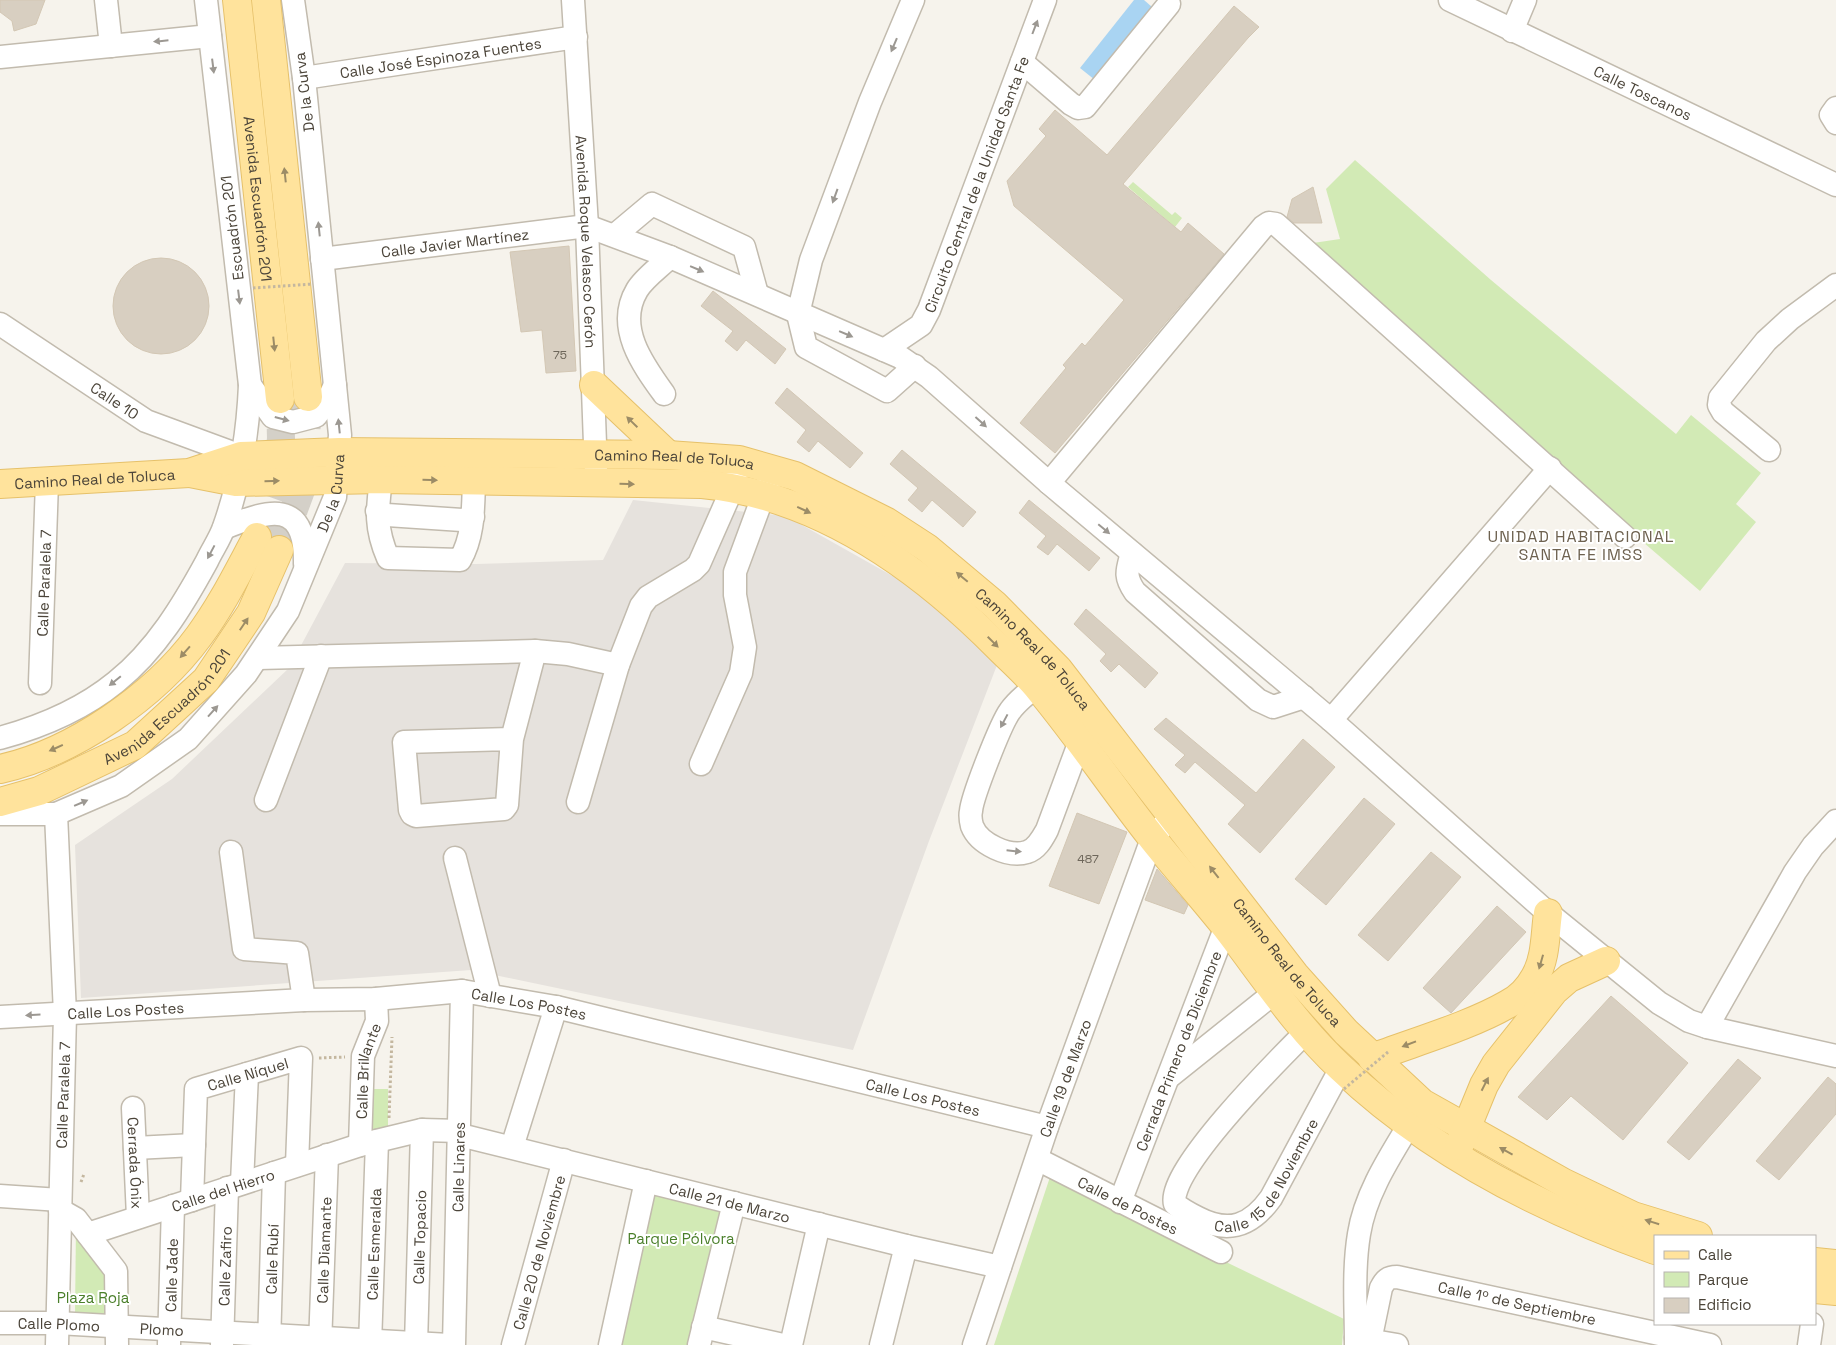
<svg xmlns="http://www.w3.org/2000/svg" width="1836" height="1345" font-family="'Space Grotesk',sans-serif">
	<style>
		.industrial { fill: #e6e2dd }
		.green { fill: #d2eab5 }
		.water { fill: #a9d4f2 }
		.building { fill: #d8cfc1; stroke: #d3c7b4 }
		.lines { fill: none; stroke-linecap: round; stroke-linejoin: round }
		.major-tunnel { stroke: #d4d0c8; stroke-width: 28; stroke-dasharray: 28 14; stroke-linecap: butt }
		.minor-casing { stroke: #c2bbae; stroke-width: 25 }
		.major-casing { stroke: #e6c16a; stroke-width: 30 }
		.path { stroke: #c4b79f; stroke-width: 3; stroke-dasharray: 2.5 2.5; stroke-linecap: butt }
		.minor { stroke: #fff; stroke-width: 22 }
		.major { stroke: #ffe39c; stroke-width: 28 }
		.path-bridge { stroke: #c4b79f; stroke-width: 3; stroke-dasharray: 2.5 2.5; stroke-linecap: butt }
		.oneway { fill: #9c9892 }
		.oneway2 { fill: #9c8c66 }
		.labels { text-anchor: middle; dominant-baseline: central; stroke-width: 4; stroke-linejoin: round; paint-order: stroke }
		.number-label { font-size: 12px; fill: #6e675b }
		.street-label { font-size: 15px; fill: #4b4439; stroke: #fff }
		.park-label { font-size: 15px; fill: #4a7f2a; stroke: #fff }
		.neighbourhood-label { font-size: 16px; letter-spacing: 1px; fill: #6e6250; stroke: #fff }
	</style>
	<rect width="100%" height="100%" fill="#f6f3ec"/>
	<!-- industrial -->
	<path class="industrial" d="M 633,500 L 786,516 L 914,588 L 1004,647 L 929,841 L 853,1050 L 471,970 L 81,998 L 75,845 L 172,779 L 289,668 L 345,563 L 476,564 L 603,560 Z"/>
	<!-- green -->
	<g class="green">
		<path d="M 1355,160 L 1491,280 L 1676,434 L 1691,415 L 1761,473 L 1736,504 L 1756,522 L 1700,591 L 1608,512 L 1313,243 L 1340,239 L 1326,189 Z"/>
		<path d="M 1133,182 L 1172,215 L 1175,212 L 1182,218 L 1175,227 L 1128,187 Z"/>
		<path d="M 364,1089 L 388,1089 L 388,1130 L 363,1129 Z"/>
		<path d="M 1050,1177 L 1344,1319 L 1342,1345 L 994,1345 Z"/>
		<path d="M 655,1187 L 728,1204 L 690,1345 L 617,1345 Z"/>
		<path d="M 76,1224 L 113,1273 L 112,1317 L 75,1315 Z"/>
	</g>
	<!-- water -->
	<path class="water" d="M 1134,0 L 1144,0 L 1152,7 L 1095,80 L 1080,68 Z"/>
	<!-- building -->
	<g class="building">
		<path d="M 0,0 L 45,0 L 36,24 L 14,31 L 12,21 L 0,12 Z"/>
		<path d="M 1234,6 L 1259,27 L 1248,38 L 1123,184 L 1181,232 L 1188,223 L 1224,254 L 1055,453 L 1020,423 L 1066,368 L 1063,365 L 1082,343 L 1085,346 L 1124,300 L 1014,206 L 1007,181 L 1046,136 L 1039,129 L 1055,110 L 1107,155 Z"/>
		<path d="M 1313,187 L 1322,223 L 1294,223 L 1287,217 L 1292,199 Z"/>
		<path d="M 569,246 L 576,371 L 546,373 L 542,330 L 521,332 L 510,252 Z"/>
		<circle cx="161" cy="306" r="48"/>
		<path d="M 713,291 L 786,349 L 775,364 L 746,340 L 737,351 L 725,341 L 733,331 L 701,306 Z"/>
		<path d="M 787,388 L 863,453 L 850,468 L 818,441 L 809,452 L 797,442 L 806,430 L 775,403 Z"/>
		<path d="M 902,450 L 976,512 L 963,527 L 932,500 L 922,512 L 908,500 L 918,488 L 890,464 Z"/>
		<path d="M 1029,500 L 1100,558 L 1089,571 L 1057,544 L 1048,555 L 1037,547 L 1046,536 L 1019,513 Z"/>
		<path d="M 1086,609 L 1158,673 L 1145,688 L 1119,664 L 1111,672 L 1100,661 L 1106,654 L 1074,624 Z"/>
		<path d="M 1166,718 L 1256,793 L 1303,739 L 1335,767 L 1260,853 L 1228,824 L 1245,805 L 1195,762 L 1185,773 L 1175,765 L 1185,755 L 1154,729 Z"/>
		<path d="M 1364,798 L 1395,824 L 1326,905 L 1295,879 Z"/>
		<path d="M 1077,813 L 1127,832 L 1099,904 L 1049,886 Z"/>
		<path d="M 1431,852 L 1461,877 L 1388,961 L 1358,935 Z"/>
		<path d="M 1157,869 L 1188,905 L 1184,914 L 1145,900 Z"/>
		<path d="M 1497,906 L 1526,932 L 1451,1013 L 1423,988 Z"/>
		<path d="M 1611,996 L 1688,1063 L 1623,1140 L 1571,1096 L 1547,1120 L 1518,1097 Z"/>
		<path d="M 1738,1059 L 1761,1078 L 1689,1160 L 1667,1142 Z"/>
		<path d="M 1828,1077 L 1836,1084 L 1836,1114 L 1779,1180 L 1756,1161 Z"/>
	</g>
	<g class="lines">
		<!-- major-tunnel -->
		<g class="major-tunnel">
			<path d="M 257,537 L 272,495 L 281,439 L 280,399"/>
			<path d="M 279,550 L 304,482 L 308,397"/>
		</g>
		<defs>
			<g id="minor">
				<path d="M 106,0 L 111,46"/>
				<path id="s1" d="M 573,0 L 587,226 L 596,471"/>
				<path d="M 913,0 L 870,102 L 811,260 L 798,314 L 806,347 L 887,391 L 915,366"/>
				<path id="s2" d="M 1450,0 L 1836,185"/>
				<path d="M 1512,31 L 1525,0"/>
				<path d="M 0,57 L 210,36"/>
				<path d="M 1022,62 L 1071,104 L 1078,108 L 1085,107 L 1169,4"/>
				<path id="s3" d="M 304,78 L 576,37"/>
				<path d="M 1836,108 L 1831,115 L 1836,123"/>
				<path d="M 615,235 L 652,204 L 744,247 L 757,294"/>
				<path id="s4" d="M 322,259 L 587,226 L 670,257 L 900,357 L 929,377 L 1049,483 L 1331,720 L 1548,913 L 1659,1003 L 1689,1021 L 1707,1027 L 1836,1056"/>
				<path id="s5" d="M 0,324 L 146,421 L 241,456"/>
				<path id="s6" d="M 884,350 L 921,325 L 929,310 L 1045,0"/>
				<path d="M 250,385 L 273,417 L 293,422 L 316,416 L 328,400 L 335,385"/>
				<path d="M 664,394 C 643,365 615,327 637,290 C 644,278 660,267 670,257"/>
				<path d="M 1769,450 L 1723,412 L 1719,405 L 1720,398 L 1766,341 L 1790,319 L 1836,285"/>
				<path d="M 381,479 C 377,511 375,528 388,558 L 460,560 C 474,536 473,508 474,481"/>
				<path d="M 1049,483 L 1263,227 L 1269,223 L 1276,224 L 1625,537"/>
				<path d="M 377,511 L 387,515 L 462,520 L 473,517"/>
				<path d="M 224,528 C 269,510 306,498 305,564"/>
				<path d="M 1132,553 C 1127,571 1124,576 1135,592 L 1258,700 L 1273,707 L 1304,697"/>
				<path d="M 258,658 L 535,651 L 568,654 L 618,665"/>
				<path d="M 1050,676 C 1036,687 1020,697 1010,711 C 1001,723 972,797 971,811 C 970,815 971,822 972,826 C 979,844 1009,858 1027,852 C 1037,849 1042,839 1047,830 L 1080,741 L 1090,733"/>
				<path id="s7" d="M 40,683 L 47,482"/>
				<path d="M 1331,720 L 1550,468"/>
				<path d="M 0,738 C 40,727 83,709 116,682 C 156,650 183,605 207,561 C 212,550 220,539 224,527 C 240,482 248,432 250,385 L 206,0"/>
				<path d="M 512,739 L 507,805 L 504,809 L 416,816 L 412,814 L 410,810 L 404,742 L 512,739 L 535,651"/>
				<path d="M 701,764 L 741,673 L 745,647 L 735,595 L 735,572 L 769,480"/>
				<path d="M 266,800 L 321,656"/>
				<path d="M 578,802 L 618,665 L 641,606 L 648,597 L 693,570 L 699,564 L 733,487 L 739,460"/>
				<path id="s8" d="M 0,814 L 56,814 L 121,786 L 188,739 L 246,674 L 288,611 L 335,497 L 340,435 L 304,78 L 293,0"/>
				<path d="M 56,814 L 65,1014 L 57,1345"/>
				<path d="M 231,852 L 244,949 L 297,953 L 304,1000"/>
				<path d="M 455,858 L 490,996"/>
				<path id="s9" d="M 0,1017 L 304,1000 L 376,999 L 462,991 L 556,1007 L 1047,1127"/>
				<path d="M 1707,1027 L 1795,872 L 1813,846 L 1836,821"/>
				<path id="s10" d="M 1307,1031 C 1282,1056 1165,1172 1175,1204 C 1182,1210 1190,1214 1198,1218 C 1229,1234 1251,1226 1271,1198 L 1341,1068"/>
				<path d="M 1169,1077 L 1274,993"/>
				<path id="s11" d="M 133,1108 L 138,1217"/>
				<path id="s12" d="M 460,1135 L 906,1246 L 1000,1267"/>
				<path id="s13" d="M 360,1145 L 363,1056 L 377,1021 L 376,999"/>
				<path d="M 512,1147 L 556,1007"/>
				<path d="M 135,1148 L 194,1145"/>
				<path id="s14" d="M 1037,1159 L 1221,1252"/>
				<path d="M 242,1183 L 247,1074"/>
				<path d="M 0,1196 L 60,1200"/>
				<path id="s15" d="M 192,1200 L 196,1089 L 301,1058 L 297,1165"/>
				<path id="s16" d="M 1120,1202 L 1231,913"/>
				<path d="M 60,1210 L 76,1219 L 116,1271 L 117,1345"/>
				<path id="s17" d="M 88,1234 L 360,1145 L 422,1130 L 460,1131"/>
				<path id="s18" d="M 0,1323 L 57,1323 L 449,1345"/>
				<path d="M 703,1327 L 783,1345"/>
				<path d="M 1356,1338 L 1397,1345"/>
				<path d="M 1370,1341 L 1381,1288 C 1385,1280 1388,1277 1397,1277 L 1710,1345"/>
				<path id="s19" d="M 169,1344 L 173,1206"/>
				<path id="s20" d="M 222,1345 L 227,1188"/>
				<path id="s21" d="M 269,1345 L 274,1173"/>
				<path id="s22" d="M 320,1345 L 327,1155"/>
				<path id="s23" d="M 370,1345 L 377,1141"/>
				<path id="s24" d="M 416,1345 L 422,1130"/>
				<path id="s25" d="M 454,1345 L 462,991"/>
				<path id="s26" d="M 513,1345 L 564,1160"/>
				<path d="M 610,1345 L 646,1181"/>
				<path d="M 699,1345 L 734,1203"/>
				<path d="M 791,1345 L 819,1224"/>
				<path d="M 881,1345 L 906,1246"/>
				<path id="s27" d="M 974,1345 L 1047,1127 L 1149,847 L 1152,838 L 1171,817"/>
				<path d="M 1356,1345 C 1356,1309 1353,1270 1359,1234 C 1366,1189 1396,1148 1418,1110"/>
				<path d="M 1809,1345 L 1812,1324"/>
			</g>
			<g id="major">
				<path id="s28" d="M 237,0 L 280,399"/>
				<path d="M 266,0 L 308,397"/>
				<path d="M 594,385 L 668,455"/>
				<path d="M 190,473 L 236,482 L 381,479 L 702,484 C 818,495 920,568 999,648 C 1013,662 1027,674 1039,689 C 1079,737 1114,790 1153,839 C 1177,869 1202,897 1226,927 C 1263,975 1296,1026 1341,1068 C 1429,1152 1541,1209 1655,1250"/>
				<path id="s29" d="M 0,484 L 189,473 L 241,456 L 339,452 L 668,455 L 739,460 L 795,476 L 887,522 L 927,548 L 995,605 L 1058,669 L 1295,975 L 1346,1032 L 1422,1103 L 1564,1183 L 1633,1216 L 1698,1236"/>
				<path d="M 0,769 C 73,753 155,696 199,636 C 222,605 239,570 257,537"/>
				<path id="s30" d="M 0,802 L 39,791 L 135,745 L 206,680 L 251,613 L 279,550"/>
				<path d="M 1372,1058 C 1414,1042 1470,1026 1508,1004 C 1520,998 1529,988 1535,977 C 1546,958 1545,935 1548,913"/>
				<path d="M 1459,1146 L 1484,1085 L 1496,1064 L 1554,991 L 1569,978 L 1606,961"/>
				<path d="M 1815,1262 L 1836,1264"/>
				<path d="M 1815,1289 L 1836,1291"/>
			</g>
		</defs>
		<!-- minor casing -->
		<use href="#minor" class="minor-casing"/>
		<!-- major casing -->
		<use href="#major" class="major-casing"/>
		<!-- path -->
		<g class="path">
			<path d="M 319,1058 L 345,1057"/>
			<path d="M 389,1118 L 392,1037"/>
			<path d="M 81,1182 L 84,1174"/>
		</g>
		<!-- minor -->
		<use href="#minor" class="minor"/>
		<!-- major -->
		<use href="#major" class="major"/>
		<!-- path-bridge -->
		<g class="path-bridge">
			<path d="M 253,288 L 313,284"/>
			<path d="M 1344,1089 L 1388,1052"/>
		</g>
	</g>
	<!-- one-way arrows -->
	<defs><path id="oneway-solid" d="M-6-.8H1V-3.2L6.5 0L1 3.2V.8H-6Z" transform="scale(1.25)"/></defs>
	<g class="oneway">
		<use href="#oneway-solid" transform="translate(1035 27) rotate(-69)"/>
		<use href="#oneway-solid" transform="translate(161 41) rotate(174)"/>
		<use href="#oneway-solid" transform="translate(894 45) rotate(113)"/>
		<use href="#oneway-solid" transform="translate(213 66) rotate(83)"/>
		<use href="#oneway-solid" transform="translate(835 196) rotate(110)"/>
		<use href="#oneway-solid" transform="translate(319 229) rotate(-96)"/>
		<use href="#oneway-solid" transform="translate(697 269) rotate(23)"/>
		<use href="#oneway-solid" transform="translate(239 297) rotate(83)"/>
		<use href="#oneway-solid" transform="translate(846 334) rotate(23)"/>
		<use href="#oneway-solid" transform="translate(282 419) rotate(15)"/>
		<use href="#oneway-solid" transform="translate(981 422) rotate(42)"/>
		<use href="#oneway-solid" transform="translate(339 426) rotate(-96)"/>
		<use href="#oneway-solid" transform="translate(1104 529) rotate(40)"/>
		<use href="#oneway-solid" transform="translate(211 552) rotate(118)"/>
		<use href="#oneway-solid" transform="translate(115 681) rotate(141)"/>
		<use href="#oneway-solid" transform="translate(213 711) rotate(-48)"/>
		<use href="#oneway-solid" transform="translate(1004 721) rotate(118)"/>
		<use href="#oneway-solid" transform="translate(81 803) rotate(-23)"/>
		<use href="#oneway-solid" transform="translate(1014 851) rotate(6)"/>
		<use href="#oneway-solid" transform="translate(33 1015) rotate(177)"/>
	</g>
	<g class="oneway2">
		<use href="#oneway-solid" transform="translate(285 175) rotate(-96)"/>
		<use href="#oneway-solid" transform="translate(274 344) rotate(84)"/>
		<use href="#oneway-solid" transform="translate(632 422) rotate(-136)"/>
		<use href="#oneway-solid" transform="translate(430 480) rotate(1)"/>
		<use href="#oneway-solid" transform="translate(272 481) rotate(-1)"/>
		<use href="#oneway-solid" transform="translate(627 484) rotate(1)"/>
		<use href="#oneway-solid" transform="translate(804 510) rotate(25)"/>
		<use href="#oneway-solid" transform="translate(962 577) rotate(-140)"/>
		<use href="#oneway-solid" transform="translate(244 624) rotate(-56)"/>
		<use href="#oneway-solid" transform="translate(993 642) rotate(45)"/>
		<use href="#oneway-solid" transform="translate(185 652) rotate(131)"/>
		<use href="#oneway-solid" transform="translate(56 748) rotate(156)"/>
		<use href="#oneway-solid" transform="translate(1214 872) rotate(-128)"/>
		<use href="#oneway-solid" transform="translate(1541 962) rotate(106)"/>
		<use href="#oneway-solid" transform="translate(1409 1044) rotate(159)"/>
		<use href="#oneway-solid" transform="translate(1485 1084) rotate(-63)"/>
		<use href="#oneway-solid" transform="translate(1506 1151) rotate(-151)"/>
		<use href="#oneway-solid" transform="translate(1652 1222) rotate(-163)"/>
	</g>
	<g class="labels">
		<!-- number labels -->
		<g class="number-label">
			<text x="560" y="355">75</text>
			<text x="1088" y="859">487</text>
		</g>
		<!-- street labels -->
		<g class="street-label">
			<text stroke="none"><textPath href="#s3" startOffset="138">Calle José Espinoza Fuentes</textPath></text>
			<text transform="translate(304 92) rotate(-97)">De la Curva</text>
			<text stroke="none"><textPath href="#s2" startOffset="214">Calle Toscanos</textPath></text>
			<text stroke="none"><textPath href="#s6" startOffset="196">Circuito Central de la Unidad Santa Fe</textPath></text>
			<text stroke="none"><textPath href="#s28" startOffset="200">Avenida Escuadrón 201</textPath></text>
			<text transform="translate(232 228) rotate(-97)">Escuadrón 201</text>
			<text stroke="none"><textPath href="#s1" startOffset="242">Avenida Roque Velasco Cerón</textPath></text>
			<text stroke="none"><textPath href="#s4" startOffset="134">Calle Javier Martínez</textPath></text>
			<text stroke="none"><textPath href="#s5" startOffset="138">Calle 10</textPath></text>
			<text stroke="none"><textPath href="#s29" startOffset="678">Camino Real de Toluca</textPath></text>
			<text stroke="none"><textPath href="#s29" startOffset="95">Camino Real de Toluca</textPath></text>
			<text stroke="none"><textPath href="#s8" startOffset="498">De la Curva</textPath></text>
			<text stroke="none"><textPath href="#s7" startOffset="100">Calle Paralela 7</textPath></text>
			<text stroke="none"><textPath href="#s29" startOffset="1098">Camino Real de Toluca</textPath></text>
			<text stroke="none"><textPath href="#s30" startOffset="196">Avenida Escuadrón 201</textPath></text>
			<text stroke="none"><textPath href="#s29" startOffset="1502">Camino Real de Toluca</textPath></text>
			<text stroke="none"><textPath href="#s9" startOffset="531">Calle Los Postes</textPath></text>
			<text stroke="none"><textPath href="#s9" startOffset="126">Calle Los Postes</textPath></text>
			<text stroke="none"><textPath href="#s16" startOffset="162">Cerrada Primero de Diciembre</textPath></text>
			<text stroke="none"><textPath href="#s13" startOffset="75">Calle Brillante</textPath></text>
			<text stroke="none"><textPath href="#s15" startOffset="165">Calle Níquel</textPath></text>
			<text stroke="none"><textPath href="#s27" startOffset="282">Calle 19 de Marzo</textPath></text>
			<text transform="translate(63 1095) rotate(-88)">Calle Paralela 7</text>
			<text stroke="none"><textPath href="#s9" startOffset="936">Calle Los Postes</textPath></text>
			<text stroke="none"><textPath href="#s11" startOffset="55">Cerrada Ónix</textPath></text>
			<text stroke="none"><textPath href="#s25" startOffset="178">Calle Linares</textPath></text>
			<text stroke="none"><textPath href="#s10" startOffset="344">Calle 15 de Noviembre</textPath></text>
			<text stroke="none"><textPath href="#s17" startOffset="142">Calle del Hierro</textPath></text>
			<text stroke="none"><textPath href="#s12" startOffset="278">Calle 21 de Marzo</textPath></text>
			<text stroke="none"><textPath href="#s14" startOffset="102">Calle de Postes</textPath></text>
			<text stroke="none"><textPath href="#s24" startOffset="108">Calle Topacio</textPath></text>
			<text stroke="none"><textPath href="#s23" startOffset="101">Calle Esmeralda</textPath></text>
			<text stroke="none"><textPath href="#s22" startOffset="95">Calle Diamante</textPath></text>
			<text stroke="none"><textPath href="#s26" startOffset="96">Calle 20 de Noviembre</textPath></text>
			<text stroke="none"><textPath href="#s21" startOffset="86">Calle Rubí</textPath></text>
			<text stroke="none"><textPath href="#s20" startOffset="79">Calle Zafiro</textPath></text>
			<text stroke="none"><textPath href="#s19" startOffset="69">Calle Jade</textPath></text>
			<text transform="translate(1517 1303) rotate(12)">Calle 1º de Septiembre</text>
			<text stroke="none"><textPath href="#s18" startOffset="59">Calle Plomo</textPath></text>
			<text stroke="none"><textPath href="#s18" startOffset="162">Plomo</textPath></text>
		</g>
		<!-- park labels -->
		<g class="park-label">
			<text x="681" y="1238">Parque Pólvora</text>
			<text x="93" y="1297">Plaza Roja</text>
		</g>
		<!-- neighbourhood labels -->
		<g class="neighbourhood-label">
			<text x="1581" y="536">UNIDAD HABITACIONAL<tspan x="1581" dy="18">SANTA FE IMSS</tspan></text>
		</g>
	</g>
	<!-- legend -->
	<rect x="1654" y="1235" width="162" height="90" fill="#ffffff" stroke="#b7b4b0"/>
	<rect x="1664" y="1251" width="25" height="8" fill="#ffe39c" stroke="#b7b4b0"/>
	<text x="1698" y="1260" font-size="15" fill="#4b4439">Calle</text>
	<rect x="1664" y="1272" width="25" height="15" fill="#d2eab5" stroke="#b7b4b0"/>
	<text x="1698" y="1285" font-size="15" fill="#4b4439">Parque</text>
	<rect x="1664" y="1298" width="25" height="15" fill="#d8cfc1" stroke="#b7b4b0"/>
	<text x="1698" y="1310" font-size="15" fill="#4b4439">Edificio</text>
</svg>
